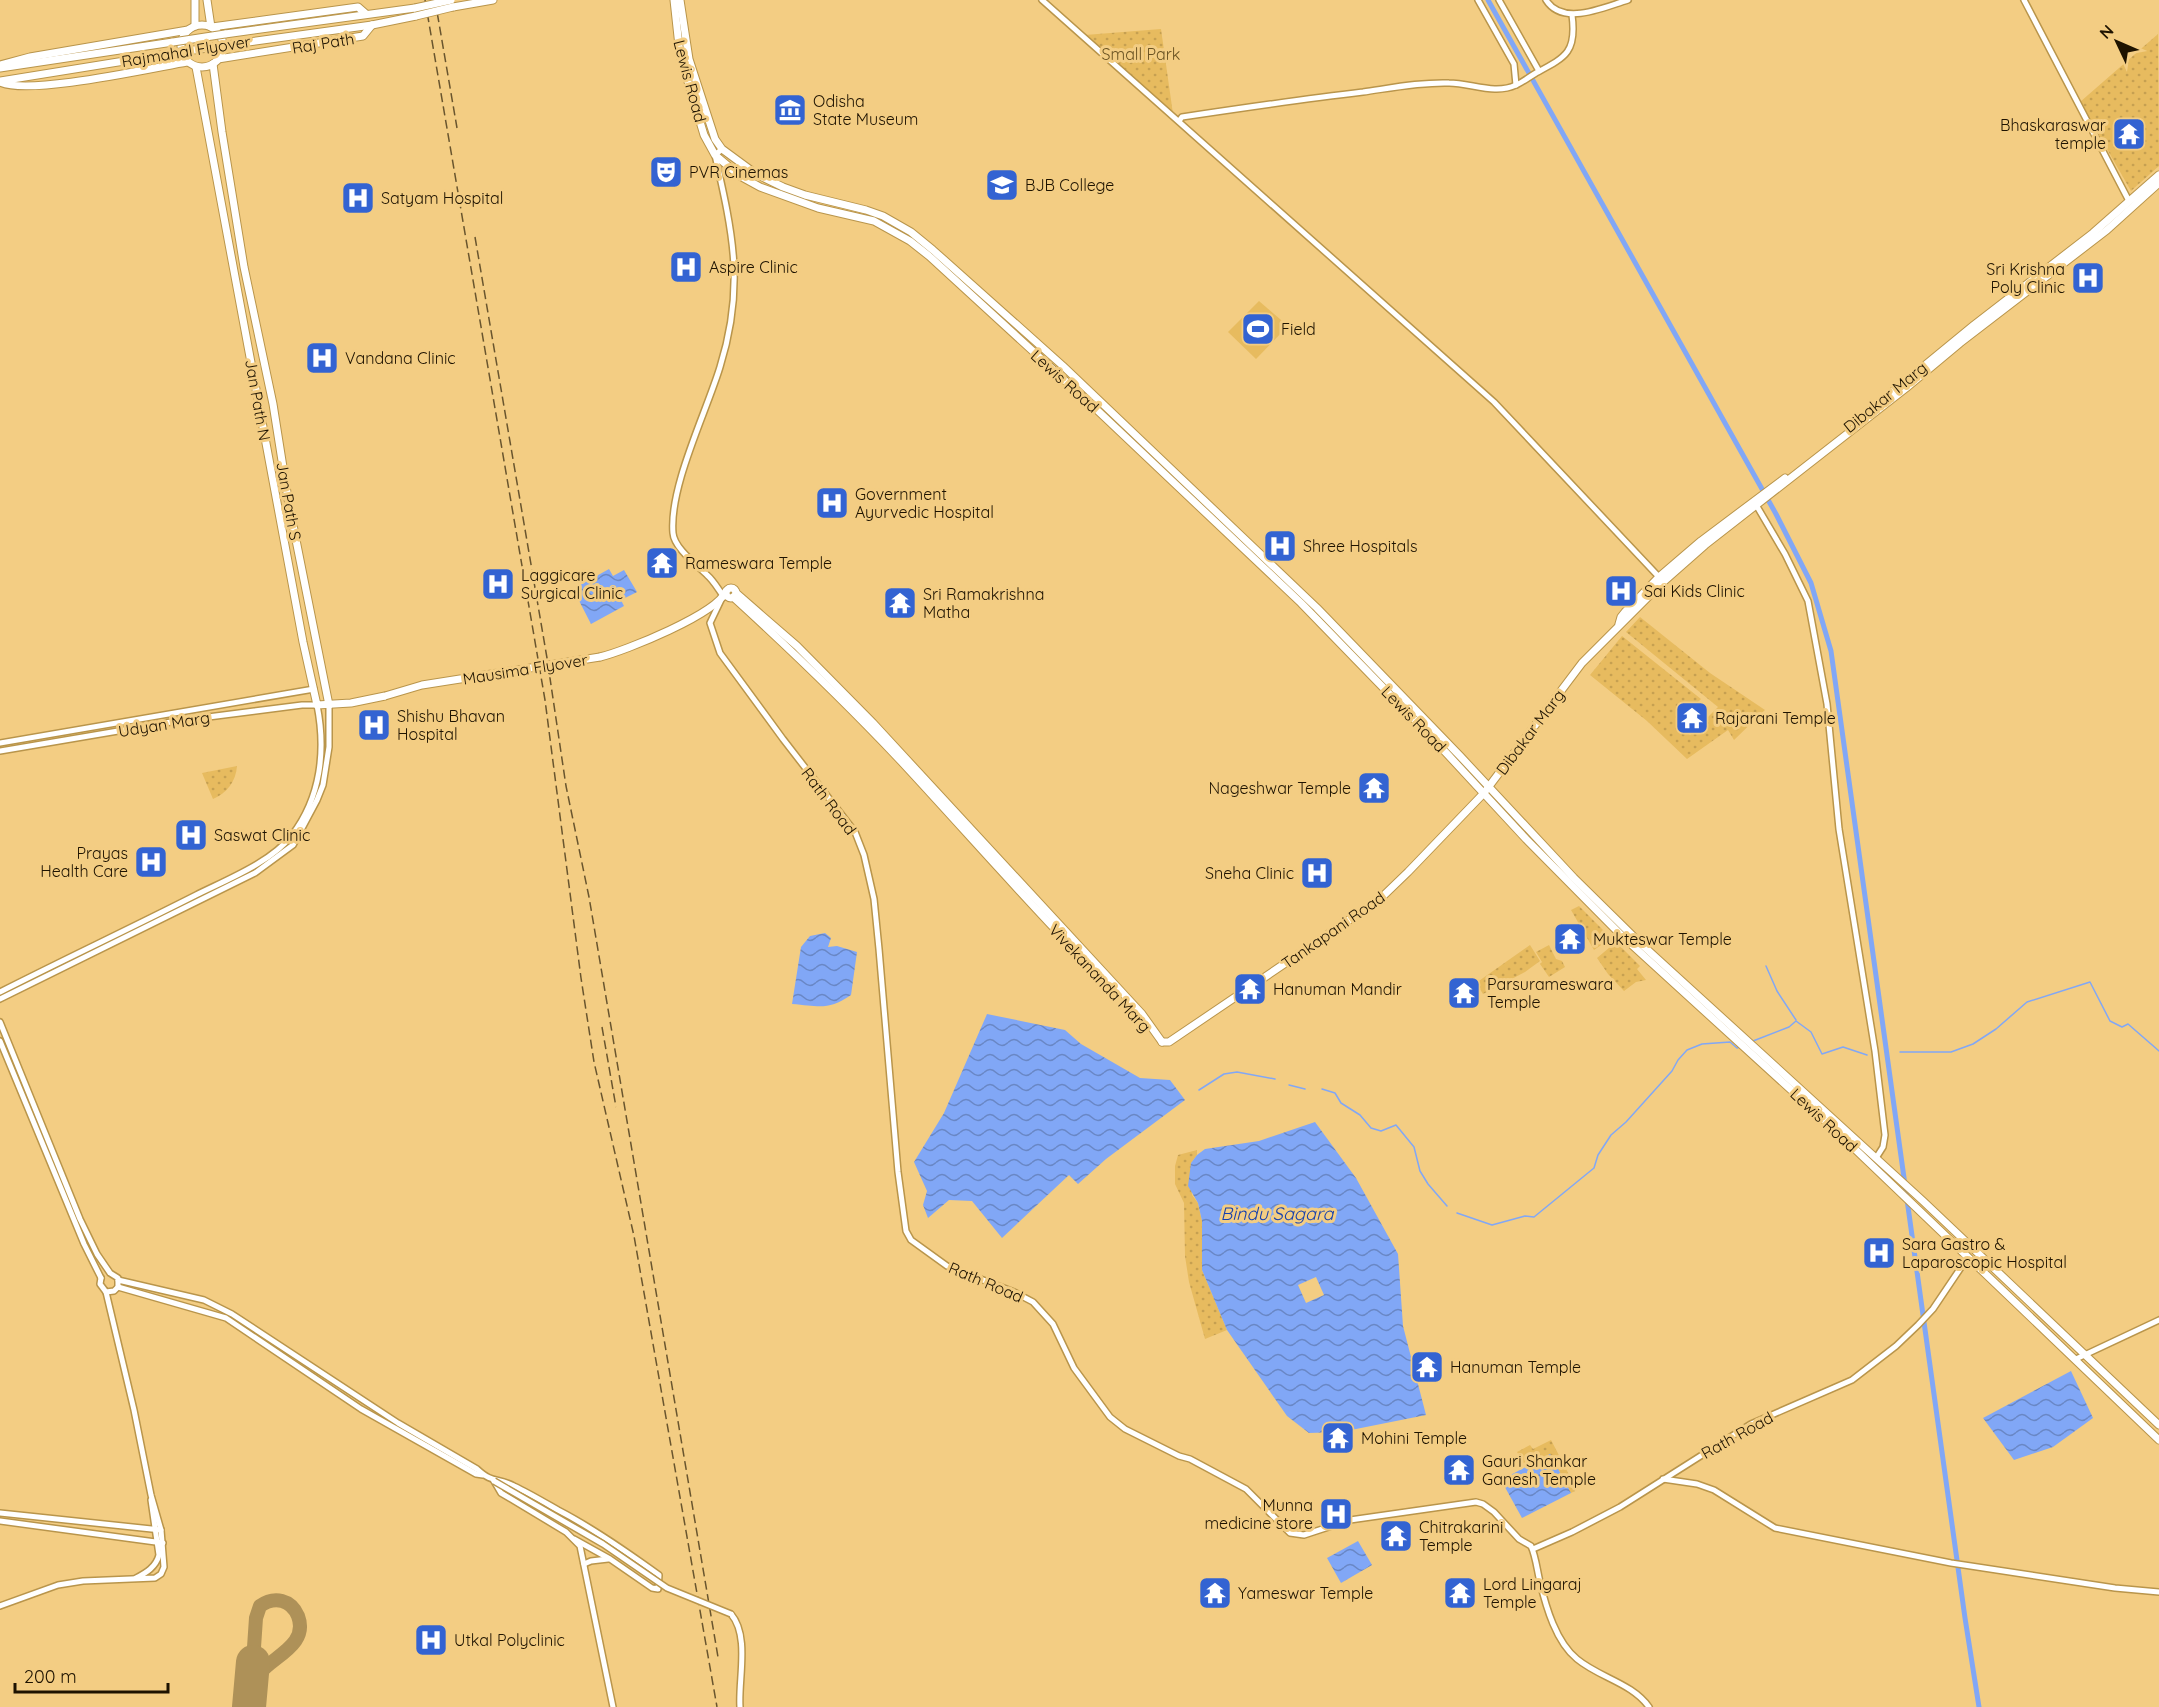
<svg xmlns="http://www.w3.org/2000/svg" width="2159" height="1707" font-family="Quicksand,sans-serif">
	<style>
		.grass { fill: #e7bb5f }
		.park { fill: url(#park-dots) }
		.water { fill: url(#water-waves); fill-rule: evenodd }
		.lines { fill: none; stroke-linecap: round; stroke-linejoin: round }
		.stream { stroke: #81a7f6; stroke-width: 1.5 }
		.canal { stroke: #81a7f6; stroke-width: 5 }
		.taxiway { stroke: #ae9158; stroke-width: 14 }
		.runway { stroke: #ae9158; stroke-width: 34 }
		.minor-casing { stroke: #b9954b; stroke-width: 8 }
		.major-casing { stroke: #b9954b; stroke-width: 9 }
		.minor { stroke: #fff; stroke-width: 5 }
		.major { stroke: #fff; stroke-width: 7 }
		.rail { stroke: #69552e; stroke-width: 1.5; stroke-dasharray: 9 4.5; stroke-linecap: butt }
		.minor-bridge-casing { stroke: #b9954b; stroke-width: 8; stroke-linecap: butt }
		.major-bridge-casing { stroke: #b9954b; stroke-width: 9; stroke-linecap: butt }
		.minor-bridge { stroke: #fff; stroke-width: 5 }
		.major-bridge { stroke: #fff; stroke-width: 7 }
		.labels { text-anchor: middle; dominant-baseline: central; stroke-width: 6; stroke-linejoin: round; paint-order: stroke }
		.street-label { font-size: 16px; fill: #1e1300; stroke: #f3cd83 }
		.park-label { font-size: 16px; fill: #6a5322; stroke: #f3cd83 }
		.poi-label { font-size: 16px; fill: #1e1300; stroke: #f3cd83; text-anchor: start }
		.water-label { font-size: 18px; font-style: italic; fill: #143fae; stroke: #f3cd83 }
	</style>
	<defs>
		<pattern id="park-dots" width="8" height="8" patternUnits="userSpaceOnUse" patternTransform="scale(1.5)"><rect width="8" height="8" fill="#e7bb5f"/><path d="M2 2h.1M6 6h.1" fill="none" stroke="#c6a051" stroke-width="1.8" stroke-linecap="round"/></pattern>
		<pattern id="water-waves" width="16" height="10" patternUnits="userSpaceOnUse" patternTransform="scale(1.5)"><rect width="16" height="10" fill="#81a7f6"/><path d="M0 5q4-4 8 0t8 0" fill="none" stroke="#6987c5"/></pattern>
	</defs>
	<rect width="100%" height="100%" fill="#f3cd83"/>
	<!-- grass -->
	<path class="grass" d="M 1259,301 L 1288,326 L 1256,359 L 1228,332 Z"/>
	<!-- park -->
	<g class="park">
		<path d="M 1161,29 L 1173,114 L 1085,35 Z"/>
		<path d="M 2158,34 L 2159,166 L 2131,191 L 2080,102 Z"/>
		<path d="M 1640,617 L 1710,673 L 1765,710 L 1734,740 L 1728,730 L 1687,759 L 1647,721 L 1590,675 L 1622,636 L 1701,699 L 1678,722 L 1690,735 L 1718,707 L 1626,632 Z"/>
		<path d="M 237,766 C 236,781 227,793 213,799 L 202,773 Z"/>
		<path d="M 1579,906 L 1611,938 L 1594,950 L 1571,910 Z"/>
		<path d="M 1616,942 L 1640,966 L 1637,969 L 1646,980 L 1636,982 L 1624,991 L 1608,974 L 1597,958 Z"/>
		<path d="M 1530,945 L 1540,961 L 1525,972 L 1483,994 L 1476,983 Z"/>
		<path d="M 1549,945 L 1556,959 L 1562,961 L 1565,967 L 1549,977 L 1540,964 L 1542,962 L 1536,952 Z"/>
		<path d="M 1197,1150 L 1197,1155 L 1191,1163 L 1192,1195 L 1198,1203 L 1202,1221 L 1202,1270 L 1227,1330 L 1205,1339 L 1189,1282 L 1185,1256 L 1184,1203 L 1175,1184 L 1175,1166 L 1178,1155 Z"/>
		<path d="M 1551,1440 L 1577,1490 L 1571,1493 L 1550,1454 L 1526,1467 L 1517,1452 L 1530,1445 L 1533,1449 Z"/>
	</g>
	<!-- water -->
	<g class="water">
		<path d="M 609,569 L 613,576 L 624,570 L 637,592 L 621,600 L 624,606 L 591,624 L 573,589 Z"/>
		<path d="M 825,933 L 831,938 L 828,947 L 837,946 L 857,952 L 851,995 C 828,1011 819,1006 792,1004 L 801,947 L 810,936 Z"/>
		<path d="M 987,1014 L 1065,1030 L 1081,1044 L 1140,1078 L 1170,1080 L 1185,1100 L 1106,1159 L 1078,1184 L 1069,1175 L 1002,1238 L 972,1201 L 949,1200 L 928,1218 L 923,1205 L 927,1191 L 914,1162 L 944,1113 Z"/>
		<path d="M 1315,1122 L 1356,1178 L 1398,1254 L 1403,1326 L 1426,1415 L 1341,1432 L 1309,1433 L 1287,1416 L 1227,1330 L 1202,1270 L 1202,1221 L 1198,1203 L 1188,1186 L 1191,1163 L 1197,1155 L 1205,1149 L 1259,1141 ZM 1316,1277 L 1324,1295 L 1306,1303 L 1298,1285 Z"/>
		<path d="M 2071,1371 L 2093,1418 L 2053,1447 L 2014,1460 L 1983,1418 Z"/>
		<path d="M 1550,1454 L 1571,1493 L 1522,1518 L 1501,1480 Z"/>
		<path d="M 1358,1541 L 1372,1565 L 1341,1583 L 1327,1558 Z"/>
	</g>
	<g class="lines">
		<!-- stream -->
		<g class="stream">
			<path d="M 1766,966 L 1777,991 L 1796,1020"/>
			<path d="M 1753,1041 L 1789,1027 L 1796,1021 L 1811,1032 L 1822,1054 L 1843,1047 L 1867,1055"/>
			<path d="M 1900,1052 L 1951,1052 L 1973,1044 L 1996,1029 L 2027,1002 L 2090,982 L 2110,1021 L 2122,1027 L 2128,1024 L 2159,1051"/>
			<path d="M 1289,1085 L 1305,1089"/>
			<path d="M 1322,1089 L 1335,1093 L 1341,1103 L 1360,1115 L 1371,1128 L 1381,1131 L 1396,1125 L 1414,1147 L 1420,1171 L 1428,1184 L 1447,1206"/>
			<path d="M 1199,1090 L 1224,1074 L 1237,1072 L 1275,1079"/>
			<path d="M 1457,1213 L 1492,1225 L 1525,1216 L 1534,1217 L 1594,1168 L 1598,1155 L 1611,1135 L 1626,1122 L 1672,1071 L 1678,1060 L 1687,1050 L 1702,1044 L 1730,1042 L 1737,1048 L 1740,1047"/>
		</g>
		<!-- canal -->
		<path class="canal" d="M 1488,0 L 1776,514 L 1811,583 L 1831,651 L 1965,1618 L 1979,1707"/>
		<!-- taxiway -->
		<path class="taxiway" d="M 249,1704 C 251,1693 252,1683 259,1674 C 273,1656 309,1645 298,1616 C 295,1609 290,1603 282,1601 C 274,1599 267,1601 260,1606 L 256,1618 L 253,1662"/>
		<!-- runway -->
		<path class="runway" d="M 249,1707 L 253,1662"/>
		<defs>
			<g id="minor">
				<path d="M 1042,0 L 1494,402 L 1659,577"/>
				<path d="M 1478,0 L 1514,64 L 1516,85"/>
				<path d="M 1499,0 L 1539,71"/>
				<path d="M 1546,0 C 1563,27 1604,7 1628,0"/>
				<path d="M 2024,0 L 2129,201"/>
				<path d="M 1179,121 L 1182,117 C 1242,108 1303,99 1363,92 C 1391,88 1421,82 1449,83 C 1471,83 1495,95 1516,85 C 1523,82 1529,77 1536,73 C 1566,57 1577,52 1572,15"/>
				<path d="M 722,149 L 715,155 C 733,234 745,287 720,367 C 706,413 669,487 673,533 C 674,548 697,565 707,575 C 714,581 718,589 724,597"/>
				<path d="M 1755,503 L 1785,554 L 1808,601 L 1827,704 L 1839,829 L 1875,1051 L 1885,1135 L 1883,1147 L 1876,1158"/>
				<path d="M 721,600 L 710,623 L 720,653 L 783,739 L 855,832 L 864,855 L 874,899 L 879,949 L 898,1172 L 906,1231 L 911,1240 L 947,1266 L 1014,1292 L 1033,1302 L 1053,1324 L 1074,1368 L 1110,1417 L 1125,1429 L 1179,1456 L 1190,1459 L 1246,1489 L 1290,1533 L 1304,1535 L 1350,1520 L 1476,1502 L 1483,1504 L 1494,1512 L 1519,1539 L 1531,1546 C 1536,1557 1537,1570 1540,1582 C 1546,1607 1556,1642 1577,1659 C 1600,1678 1632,1683 1649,1707"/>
				<path d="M 0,743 L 314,689"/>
				<path d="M 0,751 L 177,721 L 302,705 L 317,705 C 326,750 321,797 292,835 C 272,862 226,880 196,895 C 131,928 65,959 0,992"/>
				<path d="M 0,999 L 255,873 L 293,845 L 317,800 L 323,785 L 329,747 L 329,705"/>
				<path d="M 0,1022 L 80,1219 L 97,1254 L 110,1273 L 118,1278 L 118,1287 L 114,1291 L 106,1292 L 100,1284 L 101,1278"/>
				<path d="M 0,1041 L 84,1244 L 101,1278"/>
				<path d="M 118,1280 L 204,1300 L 232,1314 L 398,1423 L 477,1469 C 493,1484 497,1477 514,1486 C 529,1493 544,1502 558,1510 C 593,1528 627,1552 659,1575 L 658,1589 L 652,1588 L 610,1559 L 574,1539"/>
				<path d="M 118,1287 L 226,1318 L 361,1409 L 476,1474 L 483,1475"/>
				<path d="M 2076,1359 L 2159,1320"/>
				<path d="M 1663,1479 L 1697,1484 L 1714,1490 L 1775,1528 L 1951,1563 L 2115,1588 L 2159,1592"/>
				<path d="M 494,1481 L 501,1493 L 566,1532 L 580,1546 L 613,1707"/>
				<path d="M 0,1513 L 161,1530"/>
				<path d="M 0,1521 L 163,1543"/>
				<path d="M 1533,1549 L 1572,1532 L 1620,1507 L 1751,1424 L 1852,1380 L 1896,1346 L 1918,1325 L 1933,1309 L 1968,1257"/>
				<path d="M 584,1564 L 591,1561 L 608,1559"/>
				<path d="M 136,1578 C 146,1573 156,1567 159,1555 L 151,1500"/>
				<path d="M 0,1606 L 58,1585 L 83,1581 L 155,1578 L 161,1574 L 164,1567 L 161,1530 L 151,1495 L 134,1410 L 106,1292"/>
				<path d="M 731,1614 C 750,1636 738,1680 740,1707"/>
			</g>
			<g id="major">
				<path d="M 207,0 L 211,27"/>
				<path d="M 674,0 L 680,55 L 704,135 L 715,155 L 740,176 L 760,187 L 818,208 L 874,221 L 910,241 L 929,256 L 1096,409 L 1301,603 L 1437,743 L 1526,839 L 1621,935 L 1834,1129 L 2159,1440"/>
				<path d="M 680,0 L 689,59 L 715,139 L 722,149 L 756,174 L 783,187 L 805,195 L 866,210 L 883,216 L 911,232 L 933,250 L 1063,366 L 1317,608 L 1461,757 L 1574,878 L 1639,942 L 1923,1201 L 2159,1425"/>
				<path d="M 453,7 L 493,0"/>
				<circle cx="202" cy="46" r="21"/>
				<path d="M 195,26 L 195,0"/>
				<path d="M 212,27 L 358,7 L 366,14"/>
				<path d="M 225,34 L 415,8"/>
				<path d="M 227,45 L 372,25 L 416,16"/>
				<path d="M 218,59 L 363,36 L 372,25"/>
				<path d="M 213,64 L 222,132 L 244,267 L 273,404 L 289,505 L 329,705"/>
				<path d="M 0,65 L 30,57 L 188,30"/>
				<path d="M 196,67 L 303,642 L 317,705 L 351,703 L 385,696"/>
				<path d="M 0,68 L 173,42"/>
				<path d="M 0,81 L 174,53"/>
				<path d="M 0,82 C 27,96 152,68 187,62"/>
				<path d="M 1890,394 L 1974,325 L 2093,233 L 2159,175"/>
				<circle cx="731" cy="593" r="5"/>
				<path d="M 736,593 L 797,646 L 873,723 L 1142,1014 L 1162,1042"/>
				<path d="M 733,597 C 790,649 846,703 899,759 C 963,828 1025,899 1091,967"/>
				<path d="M 1619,624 L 1621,617 L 1625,612 L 1659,577 L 1701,541 L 1785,478"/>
				<path d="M 600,657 C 625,651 717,614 726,591"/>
				<path d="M 1162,1042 L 1169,1042 L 1380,899 L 1408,872 L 1484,793 L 1582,663 L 1663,582 L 1705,545 L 1906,388 L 1960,343 L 2107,230 L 2159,183"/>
			</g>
		</defs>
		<!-- minor casing -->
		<use href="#minor" class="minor-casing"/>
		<!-- major casing -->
		<use href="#major" class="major-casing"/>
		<!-- minor -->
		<use href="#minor" class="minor"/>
		<!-- major -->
		<use href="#major" class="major"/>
		<!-- rail -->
		<g class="rail">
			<path d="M 425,0 L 545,700 L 581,978 L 594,1062 L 634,1236 L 717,1707"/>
			<path d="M 435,0 L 457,128"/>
			<path d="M 475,237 L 547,658 L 566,786 L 589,897 L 718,1657"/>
			<path d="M 602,1027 L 616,1107"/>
		</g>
		<defs>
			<path id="minor-bridge" d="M 494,1481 L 603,1544 L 667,1588 L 731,1614"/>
			<g id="major-bridge">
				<path d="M 415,8 L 451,0"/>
				<path d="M 416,16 L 453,7"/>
				<path d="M 173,42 L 225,34"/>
				<path d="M 174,53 L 227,45"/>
				<path d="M 385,696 L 422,685 L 600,657"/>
			</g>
		</defs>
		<!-- minor-bridge casing -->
		<use href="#minor-bridge" class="minor-bridge-casing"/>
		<!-- major-bridge casing -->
		<use href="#major-bridge" class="major-bridge-casing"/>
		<!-- minor-bridge -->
		<use href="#minor-bridge" class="minor-bridge"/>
		<!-- major-bridge -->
		<use href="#major-bridge" class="major-bridge"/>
	</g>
	<!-- icons -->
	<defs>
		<symbol id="museum-square" viewBox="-11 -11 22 22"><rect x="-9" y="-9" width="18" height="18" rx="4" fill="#3363d2" stroke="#f3cd83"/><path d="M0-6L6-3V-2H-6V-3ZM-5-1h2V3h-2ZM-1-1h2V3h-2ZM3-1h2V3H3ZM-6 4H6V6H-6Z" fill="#fff"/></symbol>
		<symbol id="temple-square" viewBox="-11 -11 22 22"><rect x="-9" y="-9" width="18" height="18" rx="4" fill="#3363d2" stroke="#f3cd83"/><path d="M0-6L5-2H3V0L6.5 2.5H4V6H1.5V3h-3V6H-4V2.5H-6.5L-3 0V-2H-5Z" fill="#fff"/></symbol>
		<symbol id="theatre-square" viewBox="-11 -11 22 22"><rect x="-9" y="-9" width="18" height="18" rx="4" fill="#3363d2" stroke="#f3cd83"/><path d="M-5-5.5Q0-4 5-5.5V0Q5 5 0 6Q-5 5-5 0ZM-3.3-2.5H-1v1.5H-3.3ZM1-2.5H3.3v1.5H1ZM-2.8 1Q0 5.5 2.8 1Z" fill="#fff"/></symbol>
		<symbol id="university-square" viewBox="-11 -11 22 22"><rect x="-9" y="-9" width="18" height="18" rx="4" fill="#3363d2" stroke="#f3cd83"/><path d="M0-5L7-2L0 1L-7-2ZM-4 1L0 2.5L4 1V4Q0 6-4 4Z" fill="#fff"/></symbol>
		<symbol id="hospital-square" viewBox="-11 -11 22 22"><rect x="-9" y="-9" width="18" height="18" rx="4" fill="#3363d2" stroke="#f3cd83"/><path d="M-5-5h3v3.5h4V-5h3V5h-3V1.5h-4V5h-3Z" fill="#fff"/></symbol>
		<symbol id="stadium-square" viewBox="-11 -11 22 22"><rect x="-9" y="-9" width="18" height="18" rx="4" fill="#3363d2" stroke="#f3cd83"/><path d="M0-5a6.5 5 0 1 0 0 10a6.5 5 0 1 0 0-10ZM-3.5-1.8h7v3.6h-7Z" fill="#fff"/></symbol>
	</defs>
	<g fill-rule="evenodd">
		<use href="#museum-square" x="771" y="91" width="38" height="38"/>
		<use href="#temple-square" x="2110" y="115" width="38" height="38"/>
		<use href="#theatre-square" x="647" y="153" width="38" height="38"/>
		<use href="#university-square" x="983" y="166" width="38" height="38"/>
		<use href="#hospital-square" x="339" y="179" width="38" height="38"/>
		<use href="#hospital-square" x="667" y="248" width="38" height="38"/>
		<use href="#hospital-square" x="2069" y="259" width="38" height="38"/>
		<use href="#stadium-square" x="1239" y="310" width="38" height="38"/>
		<use href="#hospital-square" x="303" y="339" width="38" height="38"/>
		<use href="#hospital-square" x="813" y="484" width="38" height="38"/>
		<use href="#hospital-square" x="1261" y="527" width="38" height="38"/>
		<use href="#temple-square" x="643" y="544" width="38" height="38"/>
		<use href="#hospital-square" x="479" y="565" width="38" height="38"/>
		<use href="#hospital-square" x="1602" y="572" width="38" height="38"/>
		<use href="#temple-square" x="881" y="584" width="38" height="38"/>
		<use href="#temple-square" x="1673" y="699" width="38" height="38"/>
		<use href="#hospital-square" x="355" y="706" width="38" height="38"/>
		<use href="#temple-square" x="1355" y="769" width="38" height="38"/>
		<use href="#hospital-square" x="172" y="816" width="38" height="38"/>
		<use href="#hospital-square" x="132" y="843" width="38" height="38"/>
		<use href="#hospital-square" x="1298" y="854" width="38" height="38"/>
		<use href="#temple-square" x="1551" y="920" width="38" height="38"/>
		<use href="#temple-square" x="1231" y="970" width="38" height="38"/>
		<use href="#temple-square" x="1445" y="974" width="38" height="38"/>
		<use href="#hospital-square" x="1860" y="1234" width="38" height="38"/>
		<use href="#temple-square" x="1408" y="1348" width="38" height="38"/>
		<use href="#temple-square" x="1319" y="1419" width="38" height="38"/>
		<use href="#temple-square" x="1440" y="1451" width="38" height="38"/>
		<use href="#hospital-square" x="1317" y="1495" width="38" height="38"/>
		<use href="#temple-square" x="1377" y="1517" width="38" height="38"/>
		<use href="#temple-square" x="1196" y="1574" width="38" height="38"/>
		<use href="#temple-square" x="1441" y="1574" width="38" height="38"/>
		<use href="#hospital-square" x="412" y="1621" width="38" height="38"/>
	</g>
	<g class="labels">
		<!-- street labels -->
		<g class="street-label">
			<text transform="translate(323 43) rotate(-9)">Raj Path</text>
			<text transform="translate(186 51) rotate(-9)">Rajmahal Flyover</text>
			<text transform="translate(690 81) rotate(75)">Lewis Road</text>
			<text transform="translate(1065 381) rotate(42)">Lewis Road</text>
			<text transform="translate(1885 397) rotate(-39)">Dibakar Marg</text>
			<text transform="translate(258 400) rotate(80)">Jan Path N</text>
			<text transform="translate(289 501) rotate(80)">Jan Path S</text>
			<text transform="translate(525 669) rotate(-9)">Mausima Flyover</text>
			<text transform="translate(1414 719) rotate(46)">Lewis Road</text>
			<text transform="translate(164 724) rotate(-9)">Udyan Marg</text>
			<text transform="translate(1530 732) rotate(-53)">Dibakar Marg</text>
			<text transform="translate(829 801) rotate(53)">Rath Road</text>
			<text transform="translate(1333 930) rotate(-35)">Tankapani Road</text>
			<text transform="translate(1100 978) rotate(47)">Vivekananda Marg</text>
			<text transform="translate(1824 1120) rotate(43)">Lewis Road</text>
			<text transform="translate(986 1282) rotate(23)">Rath Road</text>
			<text transform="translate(1737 1435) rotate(-29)">Rath Road</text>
		</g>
		<!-- park labels -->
		<g class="park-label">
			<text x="1141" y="54">Small Park</text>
		</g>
		<!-- poi labels -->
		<g class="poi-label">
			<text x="813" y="101">Odisha<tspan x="813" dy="18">State Museum</tspan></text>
			<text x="2106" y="125" text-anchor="end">Bhaskaraswar<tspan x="2106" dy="18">temple</tspan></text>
			<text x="689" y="172">PVR Cinemas</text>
			<text x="1025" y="185">BJB College</text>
			<text x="381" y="198">Satyam Hospital</text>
			<text x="709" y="267">Aspire Clinic</text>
			<text x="2065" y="269" text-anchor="end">Sri Krishna<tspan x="2065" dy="18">Poly Clinic</tspan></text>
			<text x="1281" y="329">Field</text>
			<text x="345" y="358">Vandana Clinic</text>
			<text x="855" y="494">Government<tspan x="855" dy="18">Ayurvedic Hospital</tspan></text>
			<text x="1303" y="546">Shree Hospitals</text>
			<text x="685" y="563">Rameswara Temple</text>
			<text x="521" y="575">Laggicare<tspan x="521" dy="18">Surgical Clinic</tspan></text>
			<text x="1644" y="591">Sai Kids Clinic</text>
			<text x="923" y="594">Sri Ramakrishna<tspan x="923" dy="18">Matha</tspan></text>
			<text x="397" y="716">Shishu Bhavan<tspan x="397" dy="18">Hospital</tspan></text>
			<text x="1715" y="718">Rajarani Temple</text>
			<text x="1351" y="788" text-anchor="end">Nageshwar Temple</text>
			<text x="214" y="835">Saswat Clinic</text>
			<text x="128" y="853" text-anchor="end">Prayas<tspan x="128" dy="18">Health Care</tspan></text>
			<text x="1294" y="873" text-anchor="end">Sneha Clinic</text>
			<text x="1593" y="939">Mukteswar Temple</text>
			<text x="1487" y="984">Parsurameswara<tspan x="1487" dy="18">Temple</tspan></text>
			<text x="1273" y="989">Hanuman Mandir</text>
			<text x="1902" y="1244">Sara Gastro &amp;<tspan x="1902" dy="18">Laparoscopic Hospital</tspan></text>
			<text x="1450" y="1367">Hanuman Temple</text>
			<text x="1361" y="1438">Mohini Temple</text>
			<text x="1482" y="1461">Gauri Shankar<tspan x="1482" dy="18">Ganesh Temple</tspan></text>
			<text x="1313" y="1505" text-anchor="end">Munna<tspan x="1313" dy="18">medicine store</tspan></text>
			<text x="1419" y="1527">Chitrakarini<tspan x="1419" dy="18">Temple</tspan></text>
			<text x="1483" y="1584">Lord Lingaraj<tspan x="1483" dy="18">Temple</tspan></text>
			<text x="1238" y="1593">Yameswar Temple</text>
			<text x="454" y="1640">Utkal Polyclinic</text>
		</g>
		<!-- water labels -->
		<g class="water-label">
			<text x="1277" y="1213">Bindu Sagara</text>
		</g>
	</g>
	<!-- north arrow -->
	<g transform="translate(2117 42) rotate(314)" stroke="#f3cd83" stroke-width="4.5" paint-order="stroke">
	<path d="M0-4.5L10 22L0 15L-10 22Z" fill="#1e1300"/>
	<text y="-9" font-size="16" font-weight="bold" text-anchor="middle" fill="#1e1300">N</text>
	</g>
	<!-- scale -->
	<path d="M15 1683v9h153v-9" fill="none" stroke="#1e1300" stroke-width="3"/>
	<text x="24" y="1683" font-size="18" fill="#1e1300" stroke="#f3cd83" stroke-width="4.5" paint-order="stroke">200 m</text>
</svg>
